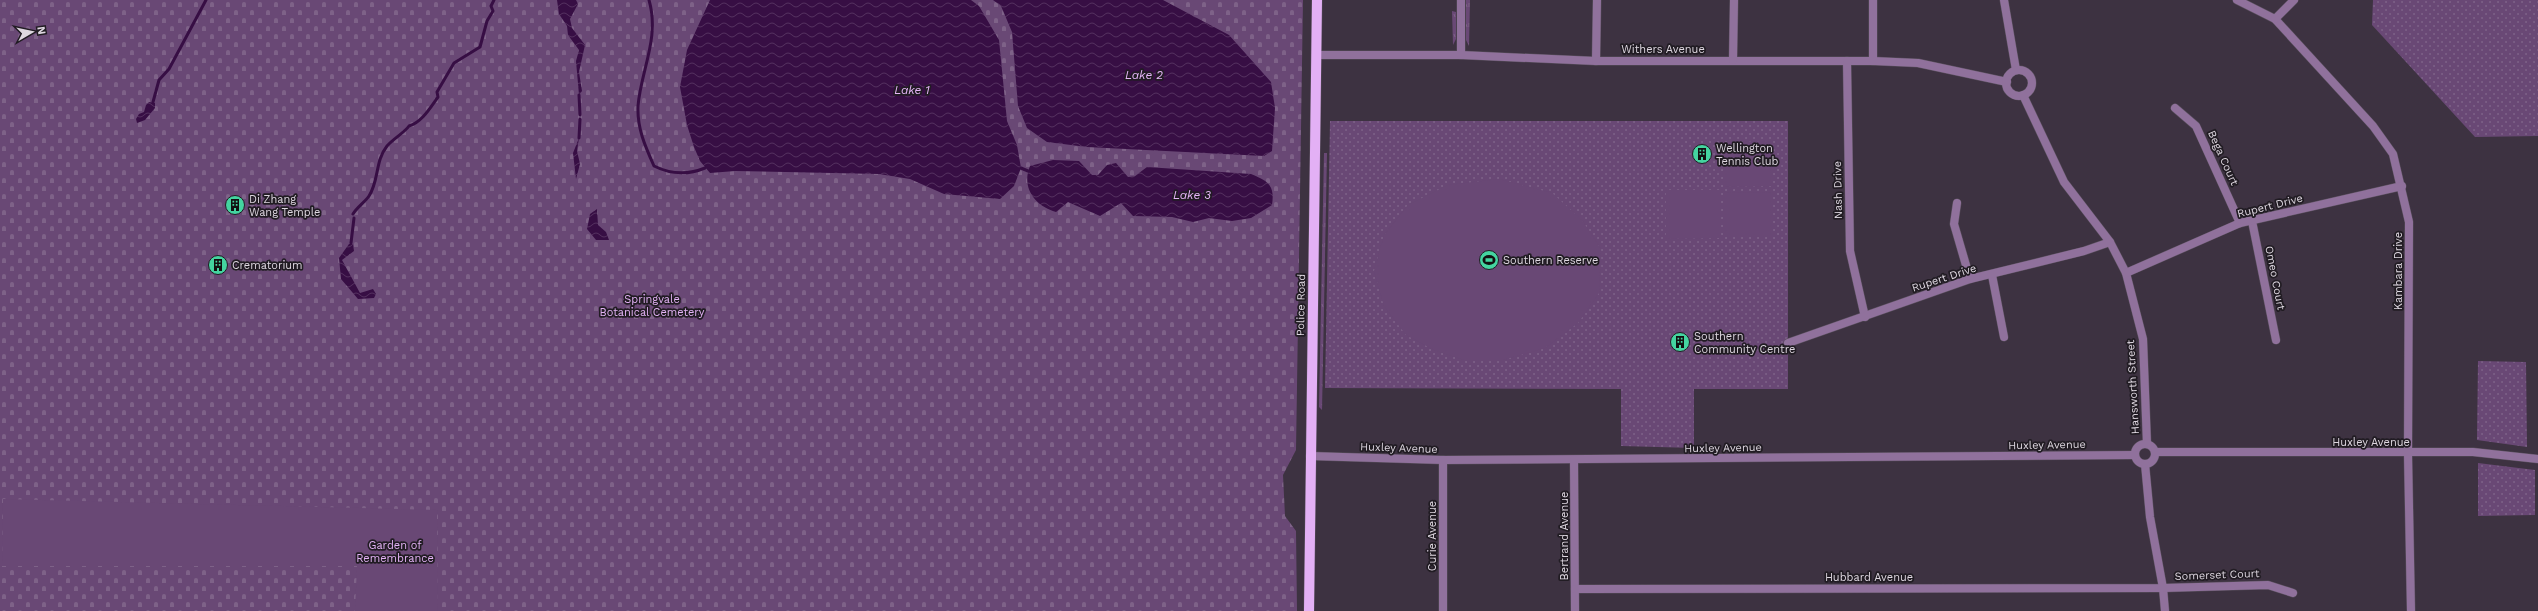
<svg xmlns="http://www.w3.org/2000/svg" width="2538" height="611" font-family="'Work Sans',sans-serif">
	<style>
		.grass { fill: url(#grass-tufts) }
		.cemetery { fill: url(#cemetery-stones) }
		.park { fill: url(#park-dots) }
		.garden { fill: #694875 }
		.water { fill: url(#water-waves) }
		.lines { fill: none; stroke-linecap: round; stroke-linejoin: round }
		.stream { stroke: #370e44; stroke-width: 3 }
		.minor-casing { stroke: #5a505e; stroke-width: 9 }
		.primary-casing { stroke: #5a505e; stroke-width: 11 }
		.minor { stroke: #90719c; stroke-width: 8 }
		.primary { stroke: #e3b0f5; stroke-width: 10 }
		.labels { text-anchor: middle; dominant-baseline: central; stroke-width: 3.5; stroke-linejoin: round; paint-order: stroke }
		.street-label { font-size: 11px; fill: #ded7e0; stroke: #211c23 }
		.poi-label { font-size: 11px; fill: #ded7e0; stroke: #211c23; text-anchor: start }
		.park-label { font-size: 11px; fill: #e3b2f5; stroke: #211c23 }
		.water-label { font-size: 12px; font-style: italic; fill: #e6b5f8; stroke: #211c23 }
	</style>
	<defs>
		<pattern id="grass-tufts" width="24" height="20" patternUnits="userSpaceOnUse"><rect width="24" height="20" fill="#694875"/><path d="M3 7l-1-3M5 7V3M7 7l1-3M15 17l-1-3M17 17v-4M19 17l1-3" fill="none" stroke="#7e6288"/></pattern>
		<pattern id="cemetery-stones" width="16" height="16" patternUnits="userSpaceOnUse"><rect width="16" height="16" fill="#694875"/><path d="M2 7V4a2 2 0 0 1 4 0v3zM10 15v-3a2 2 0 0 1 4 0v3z" fill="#7e6288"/></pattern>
		<pattern id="park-dots" width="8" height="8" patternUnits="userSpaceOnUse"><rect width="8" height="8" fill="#694875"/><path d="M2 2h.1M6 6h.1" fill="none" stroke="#7e6288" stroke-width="1.8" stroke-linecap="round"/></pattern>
		<pattern id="water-waves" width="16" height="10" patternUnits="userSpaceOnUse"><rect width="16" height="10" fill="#370e44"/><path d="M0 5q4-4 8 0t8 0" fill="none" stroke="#54305f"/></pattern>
	</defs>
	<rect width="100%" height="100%" fill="#3d3241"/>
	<!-- grass -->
	<g class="grass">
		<path d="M 1466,0 L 1470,0 L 1469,46 L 1466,40 Z"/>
		<path d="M 1452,11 L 1456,12 L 1456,39 L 1453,45 Z"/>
		<path d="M 1324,153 L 1327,153 L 1322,410 L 1319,407 Z"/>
	</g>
	<!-- cemetery -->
	<path class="cemetery" d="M 0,0 L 1303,0 L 1296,450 L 1283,475 L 1285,516 L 1296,531 L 1297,611 L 0,611 Z"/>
	<!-- park -->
	<g class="park">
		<path d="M 2373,0 L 2538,0 L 2538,136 L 2475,137 L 2372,25 Z"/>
		<path d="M 1330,121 L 1788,121 L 1788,389 L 1694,389 L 1694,448 L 1621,446 L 1621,389 L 1325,388 Z"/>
		<path d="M 2478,361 L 2526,362 L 2527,447 L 2477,440 Z"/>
		<path d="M 2478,463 L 2535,470 L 2535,515 L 2478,516 Z"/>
	</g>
	<!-- garden -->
	<g class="garden">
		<path d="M 1773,141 L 1773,186 L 1724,187 L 1724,142 Z"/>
		<path d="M 1499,179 L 1552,193 L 1582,220 L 1601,249 L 1599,293 L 1578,323 L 1545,348 L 1503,360 L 1464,360 L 1434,350 L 1406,335 L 1384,306 L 1374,271 L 1384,235 L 1408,205 L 1448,185 Z"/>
		<path d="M 1666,190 L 1719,190 L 1719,238 L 1666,239 Z"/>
		<path d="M 1773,192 L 1773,237 L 1724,237 L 1724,193 Z"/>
		<path d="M 3,499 L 437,510 L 438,611 L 355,611 L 357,566 L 2,566 Z"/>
	</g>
	<!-- water -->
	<g class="water">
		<path d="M 557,0 L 576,0 L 578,4 L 570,19 L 572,28 L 585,45 L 579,72 L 582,91 L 579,95 L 576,61 L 579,50 L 568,35 L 567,26 L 559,14 Z"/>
		<path d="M 710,0 L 971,0 L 979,6 L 999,40 L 1007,121 L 1017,145 L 1021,168 L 1014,186 L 1000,199 L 944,194 L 910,179 L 879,174 L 735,171 L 710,173 L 700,161 L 694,147 L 687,125 L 680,87 L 687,50 Z"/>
		<path d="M 993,0 L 1163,0 L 1229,35 L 1271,82 L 1275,108 L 1272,151 L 1264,156 L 1087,147 L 1047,142 L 1027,128 L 1018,106 L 1012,32 L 1001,6 Z"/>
		<path d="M 149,102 L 155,103 L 155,108 L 145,120 L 137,123 L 136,119 L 139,114 L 144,112 L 146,105 Z"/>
		<path d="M 579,138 L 577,151 L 580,164 L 576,179 L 573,153 Z"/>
		<path d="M 1053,160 L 1079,161 L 1092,175 L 1098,175 L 1107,165 L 1116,163 L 1128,177 L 1135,176 L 1147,167 L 1251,174 C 1268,181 1275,185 1272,205 L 1251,218 L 1232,221 L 1209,218 L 1193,222 L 1172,217 L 1133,216 L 1121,203 L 1100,216 L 1068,202 L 1056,212 C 1035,206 1021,188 1030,166 Z"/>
		<path d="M 597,209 L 598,225 L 606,232 L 609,240 L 596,240 L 587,229 L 590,214 Z"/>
		<path d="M 349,244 L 353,244 L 354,251 L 342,260 L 360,293 L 373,289 L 376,294 L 374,298 L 358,299 L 341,279 L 339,258 Z"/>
	</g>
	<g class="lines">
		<!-- stream -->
		<g class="stream">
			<path d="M 649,0 C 660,38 641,70 638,106 C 637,128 645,146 654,166 C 670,174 688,175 705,168"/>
			<path d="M 579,95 L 580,115"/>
			<path d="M 153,102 L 159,80 L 169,69 L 206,0"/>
			<path d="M 579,138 L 580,119"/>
			<path d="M 1021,168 L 1028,171"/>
			<path d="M 353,214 C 357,207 365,202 369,196 C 379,181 375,161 387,146 C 394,138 404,133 409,126 C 422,122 430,108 438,97 L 437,92 L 454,63 L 480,47 L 487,21 L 493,11 L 491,6 L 494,0"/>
			<path d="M 351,243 L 354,218"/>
		</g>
		<defs>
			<g id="minor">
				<path d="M 1873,0 L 1873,61"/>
				<path d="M 2004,0 L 2016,70"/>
				<path d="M 2237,0 L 2275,19 L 2373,126 L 2393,154 L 2409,222 L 2408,454 L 2411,611"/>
				<path d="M 2275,19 L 2294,0"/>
				<path d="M 1317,55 L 1461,55 L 1596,61 L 1873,61 L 1918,63 L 2007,82"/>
				<path d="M 1461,55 L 1461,0"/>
				<path d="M 1733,60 L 1734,0"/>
				<path d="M 1596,61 L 1597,0"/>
				<path d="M 1847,61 L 1850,251 L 1865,317"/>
				<circle cx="2019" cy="83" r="13"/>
				<path d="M 2023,95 L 2064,182 L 2110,242 L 2126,273 L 2143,339 L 2147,444"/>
				<path d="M 2175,108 L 2196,126 L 2240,223"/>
				<path d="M 1957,203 L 1954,224 L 1970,279"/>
				<path d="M 2252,221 L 2276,340"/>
				<path d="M 2126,273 L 2240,223 L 2402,186"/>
				<path d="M 1992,275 L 2004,337"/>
				<path d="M 1788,343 L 1970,279 L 2084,251 L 2110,242"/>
				<circle cx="2145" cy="454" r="10"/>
				<path d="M 2155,452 L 2473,452 L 2538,459"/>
				<path d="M 1310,456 L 1443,460 L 2135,455"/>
				<path d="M 1443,460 L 1443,611"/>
				<path d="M 1574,460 L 1575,611"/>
				<path d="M 2145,464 L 2150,517 L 2163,588 L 2165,611"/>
				<path d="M 1575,589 L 2163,588 L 2268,585 L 2293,593"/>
			</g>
			<path id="primary" d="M 1309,611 L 1317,0"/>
		</defs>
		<!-- minor casing -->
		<use href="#minor" class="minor-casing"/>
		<!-- primary casing -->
		<use href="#primary" class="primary-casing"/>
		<!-- minor -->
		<use href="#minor" class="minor"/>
		<!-- primary -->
		<use href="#primary" class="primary"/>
	</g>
	<!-- icons -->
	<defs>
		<symbol id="building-disc" viewBox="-11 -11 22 22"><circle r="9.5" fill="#44d4a0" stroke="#211c23"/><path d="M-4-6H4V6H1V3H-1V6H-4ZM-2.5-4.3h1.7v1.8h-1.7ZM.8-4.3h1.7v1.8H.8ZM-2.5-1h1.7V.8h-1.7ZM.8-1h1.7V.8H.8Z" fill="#111"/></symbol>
		<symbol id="stadium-disc" viewBox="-11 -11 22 22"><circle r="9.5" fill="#44d4a0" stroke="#211c23"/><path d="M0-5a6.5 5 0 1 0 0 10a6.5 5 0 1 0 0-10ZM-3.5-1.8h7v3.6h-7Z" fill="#111"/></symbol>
	</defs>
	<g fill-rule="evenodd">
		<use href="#building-disc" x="1691" y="143" width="22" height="22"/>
		<use href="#building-disc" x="224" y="194" width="22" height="22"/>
		<use href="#stadium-disc" x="1478" y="249" width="22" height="22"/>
		<use href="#building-disc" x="207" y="254" width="22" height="22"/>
		<use href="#building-disc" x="1669" y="331" width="22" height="22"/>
	</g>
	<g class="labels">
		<!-- street labels -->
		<g class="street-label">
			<text x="1663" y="49">Withers Avenue</text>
			<text transform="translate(2223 158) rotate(66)">Bega Court</text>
			<text transform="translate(1838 190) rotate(-91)">Nash Drive</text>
			<text transform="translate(2270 206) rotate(-14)">Rupert Drive</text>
			<text transform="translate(2398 271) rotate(-90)">Kambara Drive</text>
			<text transform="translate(1944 278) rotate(-18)">Rupert Drive</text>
			<text transform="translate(2275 278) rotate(79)">Omeo Court</text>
			<text transform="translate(1301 305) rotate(-89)">Police Road</text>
			<text transform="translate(2133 387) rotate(-93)">Hansworth Street</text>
			<text x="2371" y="442">Huxley Avenue</text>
			<text transform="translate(2047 445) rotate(-1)">Huxley Avenue</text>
			<text transform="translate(1399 448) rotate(2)">Huxley Avenue</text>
			<text transform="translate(1723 448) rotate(-1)">Huxley Avenue</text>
			<text transform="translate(1432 536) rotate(-90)">Curie Avenue</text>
			<text transform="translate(1564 536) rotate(-90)">Bertrand Avenue</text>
			<text transform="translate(2217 575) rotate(-2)">Somerset Court</text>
			<text x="1869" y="577">Hubbard Avenue</text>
		</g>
		<!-- poi labels -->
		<g class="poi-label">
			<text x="1716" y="148">Wellington<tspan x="1716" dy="13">Tennis Club</tspan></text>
			<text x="249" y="199">Di Zhang<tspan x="249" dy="13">Wang Temple</tspan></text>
			<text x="1503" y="260">Southern Reserve</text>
			<text x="232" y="265">Crematorium</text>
			<text x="1694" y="336">Southern<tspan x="1694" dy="13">Community Centre</tspan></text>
		</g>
		<!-- park labels -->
		<g class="park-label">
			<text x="652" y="299">Springvale<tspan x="652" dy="13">Botanical Cemetery</tspan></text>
			<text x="395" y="545">Garden of<tspan x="395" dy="13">Remembrance</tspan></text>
		</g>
		<!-- water labels -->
		<g class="water-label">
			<text x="1144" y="75">Lake 2</text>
			<text x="912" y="90">Lake 1</text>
			<text x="1192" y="195">Lake 3</text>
		</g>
	</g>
	<!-- north arrow -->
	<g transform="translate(32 32) rotate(81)" stroke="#211c23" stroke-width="3" paint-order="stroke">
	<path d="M0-3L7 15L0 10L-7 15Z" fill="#ded7e0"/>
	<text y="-6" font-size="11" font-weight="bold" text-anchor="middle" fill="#ded7e0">N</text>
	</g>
</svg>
